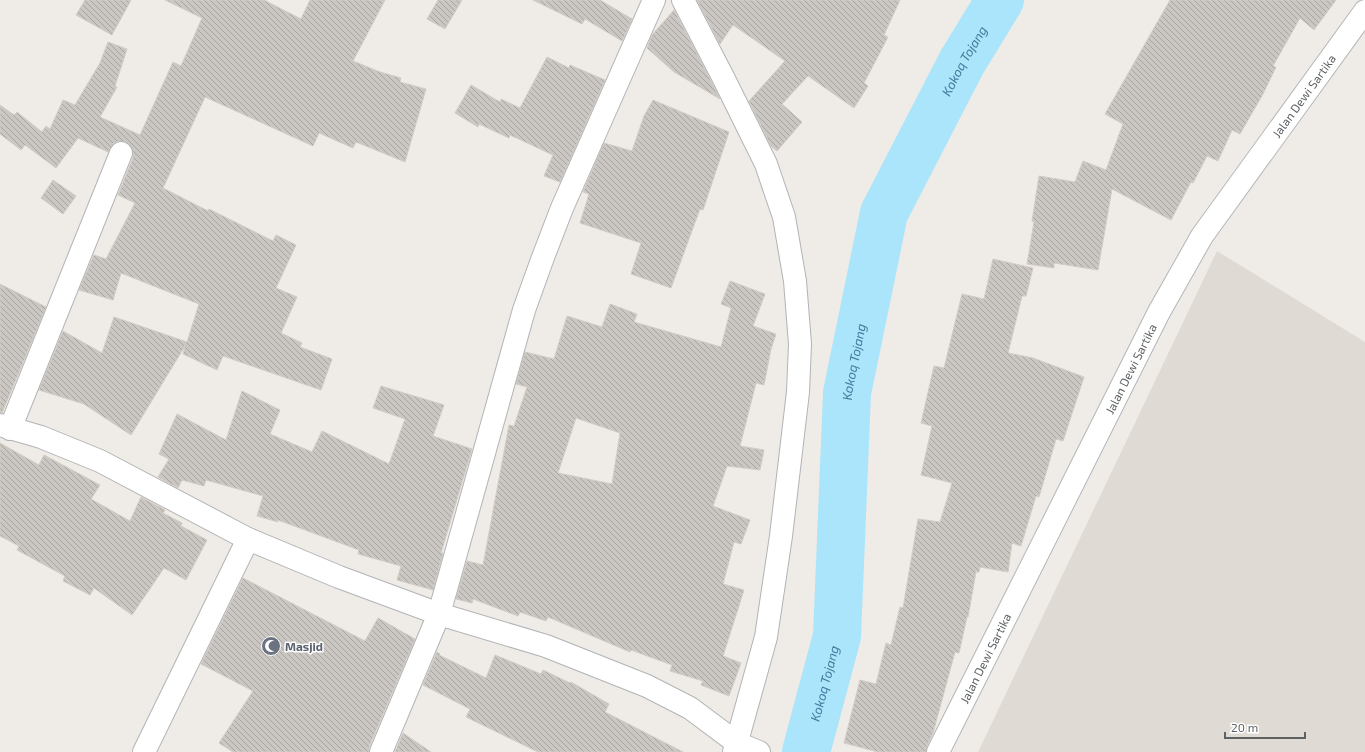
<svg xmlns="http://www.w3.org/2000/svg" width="1365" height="752" font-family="'Exo 2',sans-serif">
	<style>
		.education { fill: #dfdbd4 }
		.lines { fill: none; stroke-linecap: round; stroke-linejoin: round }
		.river { stroke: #aae5fb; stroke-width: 48 }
		.building { fill: url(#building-back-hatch); stroke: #d3ccc4; fill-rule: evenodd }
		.street-casing { stroke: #b1b4b7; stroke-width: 24 }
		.secondary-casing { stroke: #b2b6ba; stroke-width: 24 }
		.street { stroke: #fff; stroke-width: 22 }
		.secondary { stroke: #fff; stroke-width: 22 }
		.labels { text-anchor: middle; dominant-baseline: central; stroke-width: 3; stroke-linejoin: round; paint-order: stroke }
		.street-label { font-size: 12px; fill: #5d6265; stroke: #fff }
		.worship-label { font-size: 12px; font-weight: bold; fill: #5b616d; stroke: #fff; text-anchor: start }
		.water-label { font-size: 13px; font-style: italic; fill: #417c9b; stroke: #fff }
	</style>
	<defs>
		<pattern id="building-back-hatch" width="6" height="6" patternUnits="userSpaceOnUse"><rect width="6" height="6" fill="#cac6c2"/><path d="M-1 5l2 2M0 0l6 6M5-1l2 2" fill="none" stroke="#a7a4a1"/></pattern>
	</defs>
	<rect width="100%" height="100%" fill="#efebe6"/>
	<!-- education -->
	<path class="education" d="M 1217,251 L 1365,342 L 1365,752 L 978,752 Z"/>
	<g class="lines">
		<!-- river -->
		<path class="river" id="s1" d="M 806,752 L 837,636 L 847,393 L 884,213 L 962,62 L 1000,0"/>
	</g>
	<!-- building -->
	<g class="building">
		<path d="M 85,0 L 131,0 L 112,35 L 76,15 Z"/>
		<path d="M 165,0 L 264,0 L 301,19 L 310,0 L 385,0 L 353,61 L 380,72 L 401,78 L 400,82 L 426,89 L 405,162 L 356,142 L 353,148 L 319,133 L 313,146 L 205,97 L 163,188 L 208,211 L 209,209 L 273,241 L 276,235 L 296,245 L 276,288 L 297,297 L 281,333 L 302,343 L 300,347 L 332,359 L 321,390 L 223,356 L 217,370 L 183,354 L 185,346 L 131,435 L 84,404 L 39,390 L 63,331 L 102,353 L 114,317 L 187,342 L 199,304 L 121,273 L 113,300 L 79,290 L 94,255 L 106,259 L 135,203 L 118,195 L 133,158 L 133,152 L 131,146 L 126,142 L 119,141 L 113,143 L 108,152 L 78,138 L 56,168 L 25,145 L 21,150 L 0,134 L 0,105 L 14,115 L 17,112 L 42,132 L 46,126 L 50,129 L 63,100 L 75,105 L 100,63 L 108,42 L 127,49 L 115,86 L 117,87 L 100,117 L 140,135 L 173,62 L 181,66 L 202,18 Z"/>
		<path d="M 438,0 L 462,0 L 445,29 L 427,19 Z"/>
		<path d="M 533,0 L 600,0 L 632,19 L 622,41 L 585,19 L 582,24 Z"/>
		<path d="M 697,0 L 900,0 L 884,35 L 888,37 L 864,83 L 868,86 L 854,108 L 808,76 L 782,104 L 802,122 L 777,151 L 771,146 L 749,101 L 785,61 L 733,25 L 720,44 Z"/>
		<path d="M 1170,0 L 1336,0 L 1314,30 L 1300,18 L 1273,66 L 1276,67 L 1263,94 L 1240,134 L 1232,130 L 1218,161 L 1207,156 L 1193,183 L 1191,182 L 1171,220 L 1112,189 L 1098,270 L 1054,263 L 1054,268 L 1027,264 L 1034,222 L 1032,221 L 1039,176 L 1075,182 L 1083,161 L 1106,170 L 1123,124 L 1105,114 Z"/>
		<path d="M 674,10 L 713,85 L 720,99 L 674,72 L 647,48 L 652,35 Z"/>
		<path d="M 547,57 L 569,68 L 570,65 L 605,80 L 560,182 L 544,176 L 553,155 L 510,135 L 509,138 L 479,124 L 478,127 L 455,113 L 471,85 L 500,102 L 501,99 L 520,108 Z"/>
		<path d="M 653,100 L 729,132 L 703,210 L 700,209 L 671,288 L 631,274 L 641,243 L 580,223 L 589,194 L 583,192 L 604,143 L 632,151 L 644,116 Z"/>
		<path d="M 53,180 L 76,196 L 63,214 L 41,198 Z"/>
		<path d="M 993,259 L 1033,268 L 1026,296 L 1022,296 L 1008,353 L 1033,358 L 1084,377 L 1063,441 L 1056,439 L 1039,497 L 1036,496 L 1021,546 L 1012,543 L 1008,572 L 980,567 L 979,572 L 976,572 L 968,617 L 967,617 L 959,653 L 955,652 L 933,733 L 927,746 L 926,752 L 878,752 L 844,743 L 860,680 L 876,684 L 886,643 L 891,645 L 900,607 L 903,608 L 918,519 L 940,522 L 952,483 L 921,475 L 932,426 L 921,423 L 934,366 L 944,368 L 962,294 L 984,299 Z"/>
		<path d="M 730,281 L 765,294 L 753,326 L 776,334 L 771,349 L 764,385 L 756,383 L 740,446 L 764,450 L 760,470 L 727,466 L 713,506 L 750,520 L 741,544 L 734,542 L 723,584 L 744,590 L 723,656 L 741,663 L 729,696 L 701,685 L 703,681 L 670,671 L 672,665 L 631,650 L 630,652 L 548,617 L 546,621 L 520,612 L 518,616 L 473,599 L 472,603 L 456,599 L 467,561 L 483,565 L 509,425 L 514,426 L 527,387 L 516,384 L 525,352 L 554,359 L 567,316 L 602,327 L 610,304 L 637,314 L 634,322 L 721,347 L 731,308 L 721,304 ZM 576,418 L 620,433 L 612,484 L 558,473 Z"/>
		<path d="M 0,284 L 46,307 L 2,413 L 0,413 Z"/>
		<path d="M 381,386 L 444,405 L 433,436 L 472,449 L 441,553 L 443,553 L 433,590 L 397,580 L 401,566 L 358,554 L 359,550 L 278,520 L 278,522 L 257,516 L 263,496 L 206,480 L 204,486 L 182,480 L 178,488 L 158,477 L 169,459 L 159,454 L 177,414 L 226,440 L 242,391 L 280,410 L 270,434 L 312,452 L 322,431 L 389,464 L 405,419 L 373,408 Z"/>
		<path d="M 0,443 L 39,465 L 44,455 L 100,485 L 91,499 L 130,521 L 141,497 L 165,510 L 163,513 L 182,523 L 181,526 L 207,540 L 186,580 L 164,568 L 132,615 L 94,588 L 90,595 L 63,581 L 65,576 L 17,550 L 19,546 L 0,536 Z"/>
		<path d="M 243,578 L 365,641 L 378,618 L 415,639 L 369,747 L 369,752 L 233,752 L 219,743 L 253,691 L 201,664 Z"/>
		<path d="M 437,652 L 440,654 L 439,655 L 486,678 L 495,655 L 541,674 L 543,670 L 570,683 L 571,682 L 609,704 L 605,712 L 683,752 L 538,752 L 466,717 L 470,709 L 423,685 Z"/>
		<path d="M 403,733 L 431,752 L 395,752 Z"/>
	</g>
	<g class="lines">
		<defs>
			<g id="street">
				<path d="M 683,0 L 724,79 L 766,164 L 784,217 L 795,281 L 800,344 L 798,392 L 781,536 L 766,637 L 734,752"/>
				<path d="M 0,425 L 41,437 L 100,461 L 248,539 L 339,577 L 439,614 L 546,646 L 647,686 L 690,708 L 737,743 L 759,752"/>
				<path d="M 10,429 L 121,153"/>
				<path d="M 144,752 L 248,539"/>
				<path d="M 381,752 L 439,614 L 524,310 L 542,260 L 562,208 L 654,0"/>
			</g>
			<g id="secondary">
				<path id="s2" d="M 938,752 L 1159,312 L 1202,236 L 1365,11"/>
			</g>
		</defs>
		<!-- street casing -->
		<use href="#street" class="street-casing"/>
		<!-- secondary casing -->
		<use href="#secondary" class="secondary-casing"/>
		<!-- street -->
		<use href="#street" class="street"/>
		<!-- secondary -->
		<use href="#secondary" class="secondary"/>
	</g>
	<!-- icons -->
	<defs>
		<symbol id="mosque-disc" viewBox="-11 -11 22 22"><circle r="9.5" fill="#6b7280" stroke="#fff"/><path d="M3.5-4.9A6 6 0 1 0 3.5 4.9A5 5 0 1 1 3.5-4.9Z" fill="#fff"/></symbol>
	</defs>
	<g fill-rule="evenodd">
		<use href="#mosque-disc" x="260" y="635" width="22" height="22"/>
	</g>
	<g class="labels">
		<!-- street labels -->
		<g class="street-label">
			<text stroke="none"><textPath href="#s2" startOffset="753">Jalan Dewi Sartika</textPath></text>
			<text stroke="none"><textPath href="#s2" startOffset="429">Jalan Dewi Sartika</textPath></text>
			<text stroke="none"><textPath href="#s2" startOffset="105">Jalan Dewi Sartika</textPath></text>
		</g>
		<!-- worship labels -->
		<g class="worship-label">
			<text x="285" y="646">Masjid</text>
		</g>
		<!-- water labels -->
		<g class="water-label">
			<text stroke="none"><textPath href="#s1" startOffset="719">Kokoq Tojang</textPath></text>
			<text stroke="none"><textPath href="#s1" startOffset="395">Kokoq Tojang</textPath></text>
			<text stroke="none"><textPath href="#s1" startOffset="71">Kokoq Tojang</textPath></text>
		</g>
	</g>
	<!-- scale -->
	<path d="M1225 732v6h80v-6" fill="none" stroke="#5d6265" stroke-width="2"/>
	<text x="1231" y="732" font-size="12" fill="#5d6265" stroke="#ffffff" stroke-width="3" paint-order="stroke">20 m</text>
</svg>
